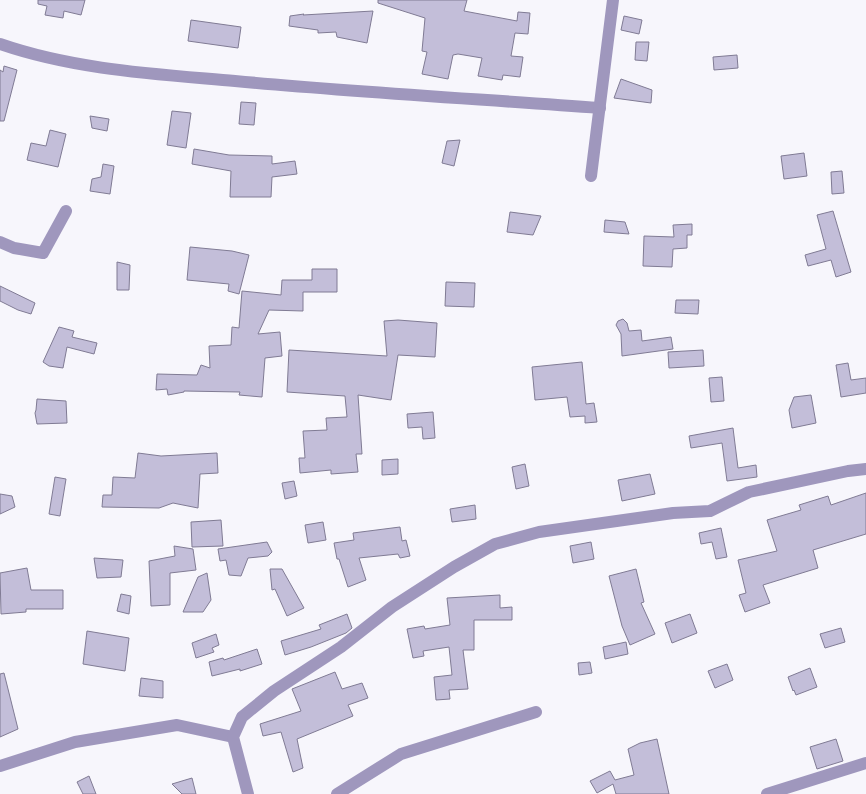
<svg xmlns="http://www.w3.org/2000/svg" width="866" height="794" font-family="Raleway,sans-serif">
	<style>
		.building { fill: #c3bed9; stroke: #807b94 }
		.lines { fill: none; stroke-linecap: round; stroke-linejoin: round }
		.minor { stroke: #9f97bd; stroke-width: 12 }
	</style>
	<rect width="100%" height="100%" fill="#f7f6fc"/>
	<!-- building -->
	<g class="building">
		<path d="M 38,0 L 85,0 L 81,15 L 64,11 L 63,18 L 45,15 L 47,6 L 38,4 Z"/>
		<path d="M 378,0 L 467,0 L 464,11 L 517,21 L 518,12 L 530,13 L 528,34 L 515,33 L 511,56 L 523,57 L 520,77 L 503,75 L 502,80 L 478,76 L 482,58 L 458,54 L 453,55 L 448,79 L 422,74 L 427,52 L 422,51 L 425,18 L 378,3 Z"/>
		<path d="M 373,11 L 367,43 L 337,37 L 336,32 L 318,33 L 318,30 L 289,26 L 290,16 L 304,14 L 303,15 Z"/>
		<path d="M 624,16 L 642,20 L 639,34 L 621,30 Z"/>
		<path d="M 191,20 L 241,27 L 238,48 L 188,41 Z"/>
		<path d="M 636,42 L 649,42 L 647,61 L 635,60 Z"/>
		<path d="M 737,55 L 738,68 L 714,70 L 713,57 Z"/>
		<path d="M 4,66 L 17,70 L 4,121 L 0,121 L 0,70 L 3,72 Z"/>
		<path d="M 621,79 L 652,90 L 651,103 L 614,98 Z"/>
		<path d="M 241,102 L 256,103 L 254,125 L 239,124 Z"/>
		<path d="M 172,111 L 191,113 L 186,148 L 167,145 Z"/>
		<path d="M 90,116 L 109,119 L 107,131 L 92,128 Z"/>
		<path d="M 50,130 L 66,134 L 58,167 L 27,160 L 31,143 L 46,146 Z"/>
		<path d="M 460,140 L 454,166 L 442,163 L 447,141 Z"/>
		<path d="M 194,149 L 229,155 L 272,156 L 272,164 L 295,161 L 297,174 L 272,177 L 271,197 L 230,197 L 231,171 L 192,164 Z"/>
		<path d="M 804,153 L 807,176 L 784,179 L 781,156 Z"/>
		<path d="M 103,164 L 114,166 L 110,194 L 90,191 L 92,179 L 101,177 Z"/>
		<path d="M 842,171 L 844,193 L 832,194 L 831,172 Z"/>
		<path d="M 833,211 L 851,272 L 836,277 L 831,260 L 808,266 L 805,255 L 826,249 L 817,215 Z"/>
		<path d="M 510,212 L 541,216 L 533,235 L 507,232 Z"/>
		<path d="M 605,220 L 625,222 L 629,234 L 604,232 Z"/>
		<path d="M 692,224 L 692,235 L 687,235 L 687,248 L 673,249 L 672,267 L 643,266 L 644,236 L 674,237 L 673,225 Z"/>
		<path d="M 190,247 L 232,251 L 249,255 L 239,294 L 228,291 L 229,284 L 187,280 Z"/>
		<path d="M 117,262 L 130,265 L 129,290 L 117,290 Z"/>
		<path d="M 312,269 L 337,269 L 337,292 L 303,292 L 303,311 L 269,310 L 258,334 L 280,332 L 282,356 L 265,358 L 262,397 L 239,395 L 240,392 L 184,391 L 184,392 L 168,395 L 167,389 L 156,390 L 157,374 L 197,375 L 201,365 L 210,368 L 209,346 L 231,345 L 232,327 L 239,328 L 242,291 L 281,295 L 282,280 L 312,280 Z"/>
		<path d="M 446,282 L 475,283 L 474,307 L 445,306 Z"/>
		<path d="M 0,286 L 35,303 L 31,314 L 18,310 L 0,301 Z"/>
		<path d="M 676,300 L 699,300 L 698,314 L 675,313 Z"/>
		<path d="M 623,319 L 627,323 L 629,331 L 641,330 L 642,341 L 671,337 L 673,349 L 622,356 L 621,334 L 616,325 L 618,321 Z"/>
		<path d="M 398,320 L 437,323 L 435,357 L 398,355 L 391,400 L 358,395 L 362,454 L 356,454 L 358,472 L 331,474 L 331,470 L 300,473 L 299,458 L 305,458 L 303,431 L 327,430 L 326,418 L 347,417 L 345,396 L 287,392 L 289,350 L 387,356 L 384,321 Z"/>
		<path d="M 59,327 L 74,331 L 72,337 L 97,343 L 94,354 L 67,347 L 63,368 L 49,366 L 43,362 Z"/>
		<path d="M 703,350 L 704,366 L 669,368 L 668,352 Z"/>
		<path d="M 582,362 L 586,404 L 594,403 L 597,422 L 585,423 L 585,416 L 570,417 L 567,397 L 535,400 L 532,367 Z"/>
		<path d="M 848,363 L 851,380 L 866,378 L 866,393 L 841,397 L 836,365 Z"/>
		<path d="M 722,377 L 724,401 L 711,402 L 709,378 Z"/>
		<path d="M 811,395 L 816,423 L 792,428 L 789,410 L 794,397 Z"/>
		<path d="M 37,399 L 66,401 L 67,423 L 37,424 L 35,413 L 36,410 Z"/>
		<path d="M 433,412 L 435,438 L 423,439 L 422,427 L 408,428 L 407,414 Z"/>
		<path d="M 733,428 L 738,468 L 756,465 L 757,477 L 727,481 L 722,443 L 691,448 L 689,436 Z"/>
		<path d="M 138,453 L 161,456 L 217,453 L 218,473 L 200,474 L 198,508 L 173,503 L 159,508 L 102,507 L 103,495 L 112,495 L 113,477 L 135,478 Z"/>
		<path d="M 398,459 L 398,474 L 382,475 L 382,460 Z"/>
		<path d="M 525,464 L 529,486 L 516,489 L 512,467 Z"/>
		<path d="M 650,474 L 655,494 L 622,501 L 618,480 Z"/>
		<path d="M 55,477 L 66,479 L 60,516 L 49,514 Z"/>
		<path d="M 294,481 L 297,496 L 285,499 L 282,483 Z"/>
		<path d="M 866,493 L 866,534 L 813,550 L 818,568 L 763,585 L 770,603 L 745,612 L 739,595 L 746,593 L 738,560 L 777,551 L 767,520 L 801,510 L 799,505 L 828,496 L 831,505 Z"/>
		<path d="M 0,494 L 12,496 L 15,507 L 0,514 Z"/>
		<path d="M 475,505 L 476,519 L 452,522 L 450,509 Z"/>
		<path d="M 221,520 L 223,546 L 192,547 L 191,522 Z"/>
		<path d="M 323,522 L 326,540 L 308,543 L 305,525 Z"/>
		<path d="M 400,527 L 402,541 L 406,540 L 410,556 L 400,558 L 398,554 L 359,558 L 366,580 L 348,587 L 339,559 L 337,559 L 334,543 L 354,540 L 353,533 Z"/>
		<path d="M 721,528 L 727,557 L 716,559 L 712,542 L 701,544 L 699,533 Z"/>
		<path d="M 267,542 L 272,552 L 268,556 L 248,558 L 241,576 L 229,575 L 226,560 L 220,561 L 218,549 Z"/>
		<path d="M 591,542 L 594,559 L 573,563 L 570,546 Z"/>
		<path d="M 174,546 L 193,549 L 196,570 L 170,573 L 170,605 L 151,606 L 149,561 L 175,556 Z"/>
		<path d="M 94,558 L 123,560 L 121,577 L 97,578 Z"/>
		<path d="M 27,568 L 31,590 L 63,590 L 63,609 L 26,609 L 26,612 L 1,614 L 0,573 Z"/>
		<path d="M 270,569 L 282,569 L 304,608 L 287,616 L 275,589 L 272,590 Z"/>
		<path d="M 636,569 L 644,602 L 641,603 L 655,634 L 630,645 L 622,626 L 609,576 Z"/>
		<path d="M 207,573 L 211,600 L 203,612 L 183,612 L 198,577 Z"/>
		<path d="M 121,594 L 131,596 L 129,614 L 117,611 Z"/>
		<path d="M 500,595 L 500,608 L 512,607 L 512,620 L 474,620 L 474,650 L 463,650 L 468,689 L 449,690 L 450,699 L 436,700 L 434,677 L 452,675 L 449,647 L 423,651 L 424,656 L 413,658 L 407,629 L 424,626 L 425,629 L 450,625 L 447,598 Z"/>
		<path d="M 347,614 L 352,628 L 346,633 L 311,647 L 285,655 L 281,641 L 321,629 L 319,625 Z"/>
		<path d="M 690,614 L 697,633 L 672,643 L 665,623 Z"/>
		<path d="M 841,628 L 845,642 L 825,648 L 820,634 Z"/>
		<path d="M 87,631 L 129,638 L 125,671 L 83,664 Z"/>
		<path d="M 216,634 L 219,645 L 212,648 L 214,652 L 196,658 L 192,643 Z"/>
		<path d="M 626,642 L 628,654 L 605,659 L 603,647 Z"/>
		<path d="M 257,649 L 262,664 L 240,671 L 240,669 L 212,676 L 209,662 L 223,658 L 224,660 Z"/>
		<path d="M 590,662 L 592,673 L 579,675 L 578,663 Z"/>
		<path d="M 727,664 L 733,680 L 715,688 L 708,671 Z"/>
		<path d="M 810,668 L 817,687 L 796,695 L 794,690 L 793,691 L 788,677 Z"/>
		<path d="M 335,672 L 342,689 L 362,683 L 368,698 L 348,705 L 353,716 L 297,739 L 303,768 L 293,772 L 281,732 L 263,736 L 260,724 L 301,711 L 292,689 Z"/>
		<path d="M 4,673 L 18,729 L 0,737 L 0,674 Z"/>
		<path d="M 141,678 L 163,681 L 163,698 L 139,696 Z"/>
		<path d="M 657,739 L 669,794 L 616,794 L 613,784 L 597,793 L 590,781 L 610,771 L 615,780 L 634,775 L 628,749 L 640,743 Z"/>
		<path d="M 836,739 L 843,761 L 817,769 L 810,747 Z"/>
		<path d="M 89,776 L 96,794 L 83,794 L 77,782 Z"/>
		<path d="M 192,778 L 196,794 L 182,794 L 172,784 Z"/>
	</g>
	<g class="lines">
		<!-- minor -->
		<g class="minor">
			<path d="M 0,44 C 75,70 156,74 235,81 C 356,92 478,99 600,108"/>
			<path d="M 591,176 L 613,0"/>
			<path d="M 0,242 L 14,248 L 43,253 L 66,211"/>
			<path d="M 0,766 L 75,742 L 177,725 L 233,737"/>
			<path d="M 248,794 L 233,737 L 242,717 L 274,691 L 341,647 L 392,607 L 454,567 L 495,544 L 539,532 L 673,513 L 710,511 L 749,492 L 848,471 L 866,469"/>
			<path d="M 337,794 L 401,754 L 536,712"/>
			<path d="M 767,794 L 866,763"/>
		</g>
	</g>
</svg>
